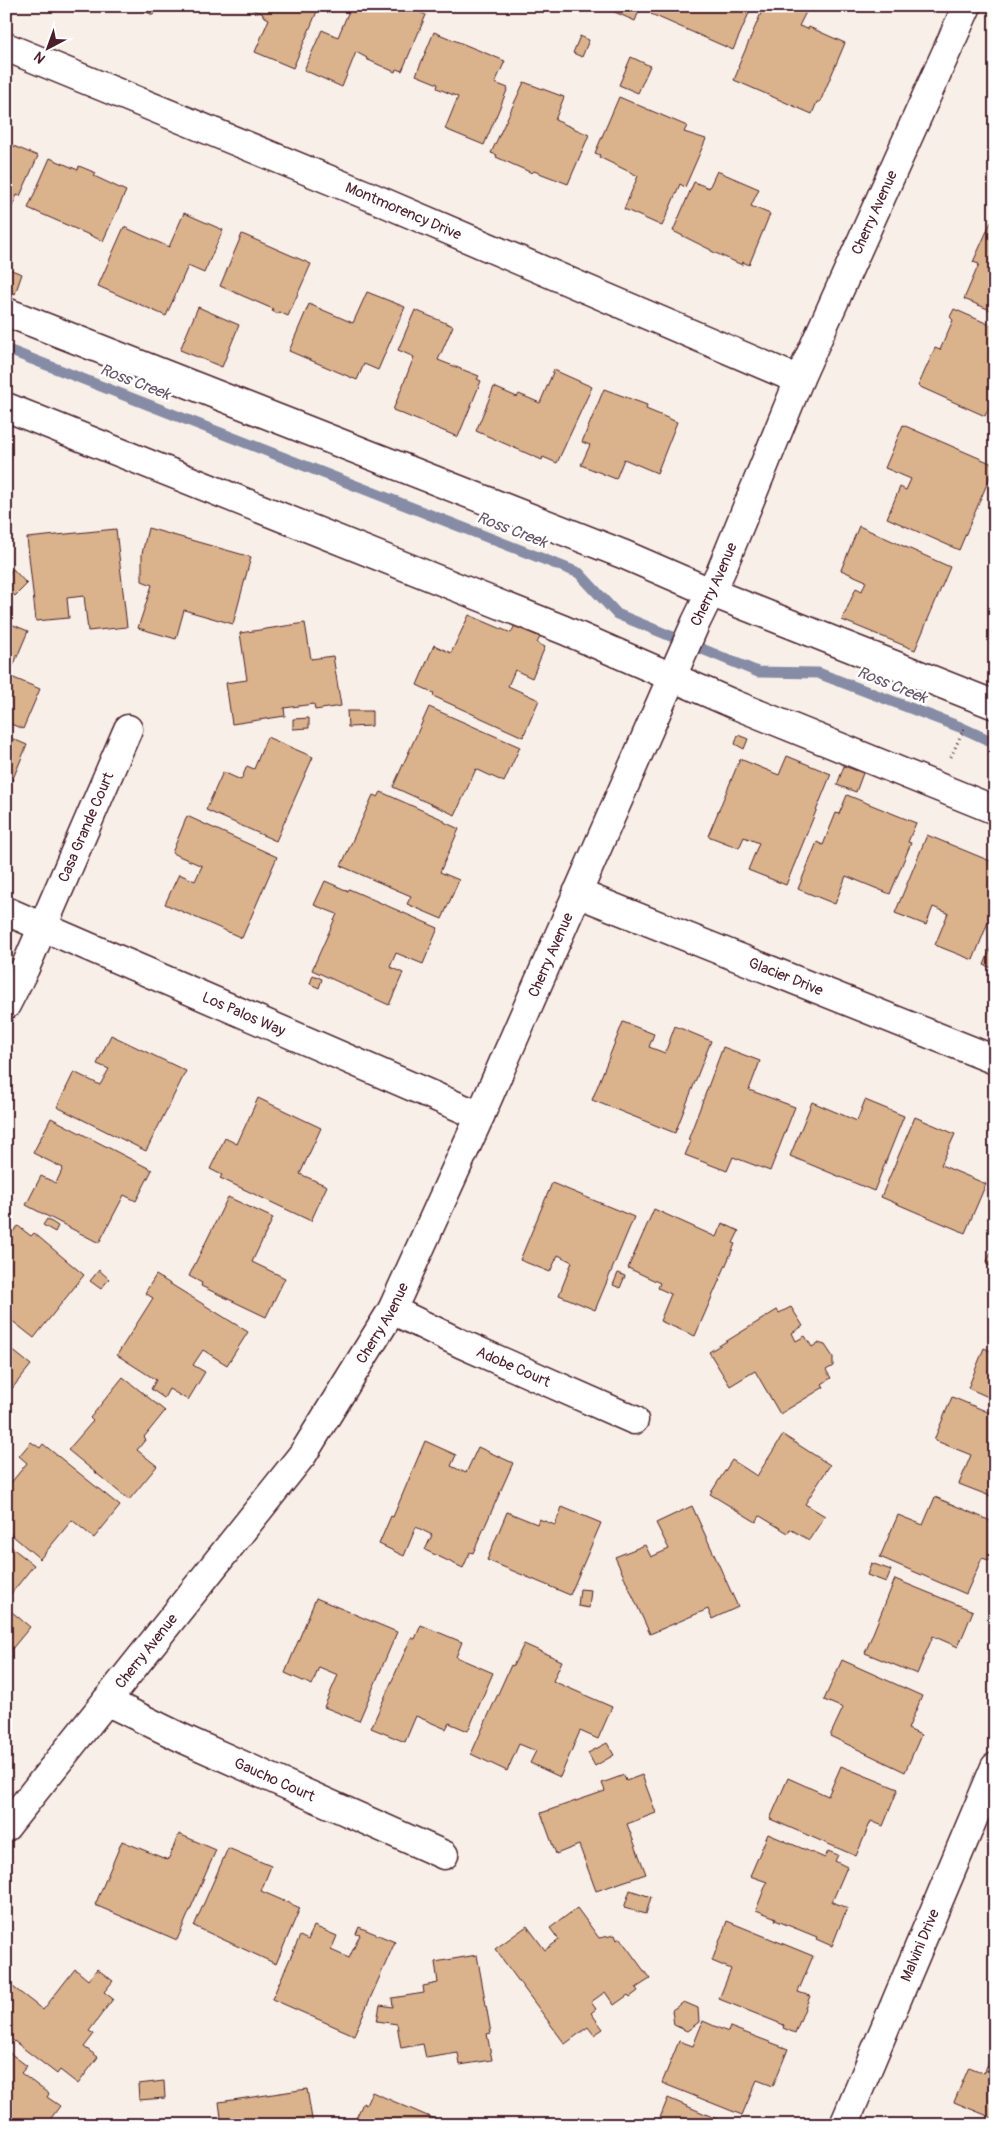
<svg xmlns="http://www.w3.org/2000/svg" width="1001" height="2131" font-family="Pangolin,sans-serif">
	<style>
		.lines { fill: none; stroke-linecap: round; stroke-linejoin: round }
		.stream { stroke: #878ca6; stroke-width: 11 }
		.building { fill: #dab28b; stroke: #4a1f2b }
		.minor-casing { stroke: #4a1f2b; stroke-width: 31 }
		.path { stroke: #4a1f2b; stroke-width: 3; stroke-dasharray: 1 4; stroke-linecap: butt }
		.minor { stroke: #fff; stroke-width: 28 }
		.labels { text-anchor: middle; dominant-baseline: central; stroke-width: 5; stroke-linejoin: round; paint-order: stroke }
		.street-label { font-size: 15px; fill: #4a1f2b; stroke: #fff }
		.water-label { font-size: 16px; font-style: italic; fill: #685568; stroke: #fff }
	</style>
	<rect width="100%" height="100%" fill="#f8f0e8"/>
	<filter id="ink" filterUnits="userSpaceOnUse"><feTurbulence type="fractalNoise" baseFrequency=".02" numOctaves="2"/><feDisplacementMap in="SourceGraphic" scale="10" xChannelSelector="R" yChannelSelector="G"/><feConvolveMatrix kernelMatrix="1 2 1 2 8 2 1 2 1" color-interpolation-filters="sRGB"/></filter>
	<g filter="url(#ink)">
		<g class="lines">
			<!-- stream -->
			<path class="stream" d="M 6,349 L 579,573 L 617,614 L 758,672 L 818,673 L 960,727 L 995,743"/>
		</g>
		<!-- building -->
		<g class="building">
			<path d="M 134,6 L 157,6 L 153,15 Z"/>
			<path d="M 244,6 L 312,6 L 318,9 L 293,68 L 255,52 L 269,19 L 263,16 L 263,14 Z"/>
			<path d="M 351,6 L 407,6 L 426,15 L 402,71 L 396,69 L 395,72 L 366,59 L 367,58 L 356,52 L 342,87 L 304,70 L 322,30 L 338,37 Z"/>
			<path d="M 601,6 L 641,6 L 635,21 Z"/>
			<path d="M 654,6 L 752,6 L 733,50 L 651,14 Z"/>
			<path d="M 764,6 L 809,6 L 799,26 L 808,29 L 809,27 L 845,43 L 820,102 L 817,102 L 812,114 L 734,80 L 739,68 L 738,67 Z"/>
			<path d="M 434,32 L 505,61 L 495,83 L 508,88 L 484,145 L 445,129 L 458,97 L 437,88 L 438,84 L 416,75 Z"/>
			<path d="M 580,36 L 589,40 L 582,57 L 573,53 Z"/>
			<path d="M 631,57 L 650,66 L 638,93 L 619,85 Z"/>
			<path d="M 524,82 L 564,97 L 555,120 L 589,135 L 568,184 L 534,171 L 532,173 L 496,157 L 497,155 L 491,153 Z"/>
			<path d="M 619,97 L 687,126 L 684,132 L 706,139 L 685,187 L 680,184 L 662,226 L 624,209 L 638,176 L 599,157 L 600,155 L 595,153 Z"/>
			<path d="M 6,143 L 38,156 L 20,196 L 17,195 L 6,221 Z"/>
			<path d="M 50,158 L 78,170 L 79,166 L 96,173 L 94,176 L 126,191 L 103,241 L 28,208 Z"/>
			<path d="M 717,171 L 759,189 L 751,206 L 770,214 L 749,265 L 743,262 L 742,265 L 711,251 L 711,250 L 673,231 L 694,182 L 709,188 Z"/>
			<path d="M 184,213 L 223,230 L 204,273 L 188,266 L 166,316 L 98,286 L 124,227 L 169,247 Z"/>
			<path d="M 991,222 L 995,224 L 995,312 L 964,299 L 979,264 L 973,262 Z"/>
			<path d="M 242,234 L 311,264 L 288,316 L 279,312 L 278,314 L 272,311 L 273,309 L 220,286 Z"/>
			<path d="M 6,268 L 22,274 L 15,294 L 6,290 Z"/>
			<path d="M 367,292 L 405,307 L 378,370 L 364,364 L 357,380 L 289,351 L 309,304 L 353,323 Z"/>
			<path d="M 198,307 L 239,325 L 222,367 L 180,350 Z"/>
			<path d="M 954,309 L 995,327 L 995,394 L 985,416 L 918,386 L 935,348 L 940,350 L 953,320 L 950,317 Z"/>
			<path d="M 415,310 L 453,326 L 438,360 L 479,376 L 477,379 L 481,381 L 458,437 L 393,410 L 414,357 L 398,350 Z"/>
			<path d="M 554,370 L 592,387 L 557,463 L 543,457 L 542,460 L 476,431 L 494,387 L 517,397 L 519,394 L 540,403 Z"/>
			<path d="M 604,389 L 647,405 L 646,409 L 677,422 L 657,473 L 624,459 L 616,479 L 581,465 L 590,445 L 582,442 Z"/>
			<path d="M 903,425 L 995,465 L 959,550 L 887,518 L 900,487 L 906,490 L 911,479 L 885,468 Z"/>
			<path d="M 859,526 L 950,567 L 915,650 L 842,620 L 856,588 L 862,591 L 866,581 L 841,570 Z"/>
			<path d="M 148,528 L 251,557 L 233,624 L 184,610 L 176,639 L 138,628 L 152,585 L 142,581 L 142,554 Z"/>
			<path d="M 116,529 L 127,627 L 88,631 L 84,596 L 67,598 L 69,618 L 36,621 L 27,538 Z"/>
			<path d="M 13,569 L 27,584 L 15,596 L 6,587 L 6,576 Z"/>
			<path d="M 469,615 L 511,633 L 515,625 L 540,637 L 537,643 L 545,647 L 532,678 L 515,670 L 508,686 L 539,700 L 523,737 L 433,696 L 434,693 L 417,685 L 434,645 L 451,653 Z"/>
			<path d="M 6,622 L 28,631 L 9,676 L 40,689 L 23,729 L 6,722 Z"/>
			<path d="M 305,623 L 311,659 L 333,656 L 341,706 L 315,710 L 314,704 L 284,708 L 285,716 L 232,724 L 226,683 L 247,680 L 240,633 Z"/>
			<path d="M 429,707 L 520,747 L 504,782 L 476,769 L 455,815 L 393,787 Z"/>
			<path d="M 347,711 L 372,711 L 372,726 L 348,727 Z"/>
			<path d="M 309,718 L 309,728 L 293,729 L 293,719 Z"/>
			<path d="M 738,735 L 748,739 L 744,749 L 735,744 Z"/>
			<path d="M 6,736 L 27,745 L 12,781 L 6,779 Z"/>
			<path d="M 267,737 L 313,757 L 276,841 L 206,810 L 223,772 L 241,780 L 247,766 L 254,769 Z"/>
			<path d="M 787,756 L 831,774 L 786,885 L 748,870 L 759,843 L 744,837 L 739,848 L 708,836 L 740,759 L 779,775 Z"/>
			<path d="M 844,766 L 863,773 L 856,792 L 837,785 Z"/>
			<path d="M 381,792 L 444,820 L 444,822 L 459,829 L 440,872 L 459,880 L 442,919 L 407,904 L 411,896 L 341,866 L 373,795 L 378,797 Z"/>
			<path d="M 847,795 L 916,823 L 908,842 L 911,843 L 890,894 L 846,876 L 835,904 L 798,889 L 817,842 L 823,845 L 836,813 L 839,814 Z"/>
			<path d="M 187,816 L 277,857 L 242,938 L 165,904 L 179,874 L 195,881 L 202,866 L 172,853 Z"/>
			<path d="M 927,835 L 995,863 L 995,905 L 973,960 L 935,945 L 948,913 L 933,907 L 926,925 L 895,913 Z"/>
			<path d="M 325,881 L 348,891 L 349,889 L 438,928 L 423,964 L 396,953 L 390,967 L 403,973 L 389,1005 L 312,970 L 337,914 L 314,905 Z"/>
			<path d="M 995,938 L 995,969 L 984,965 Z"/>
			<path d="M 313,975 L 322,979 L 319,988 L 310,984 Z"/>
			<path d="M 623,1022 L 654,1034 L 649,1047 L 665,1053 L 675,1026 L 711,1041 L 675,1133 L 592,1100 Z"/>
			<path d="M 111,1035 L 186,1071 L 146,1151 L 57,1107 L 74,1072 L 100,1085 L 109,1069 L 97,1064 Z"/>
			<path d="M 723,1047 L 760,1061 L 749,1090 L 795,1107 L 770,1171 L 733,1157 L 727,1171 L 685,1155 L 691,1141 L 688,1140 Z"/>
			<path d="M 258,1098 L 321,1128 L 300,1174 L 327,1186 L 311,1221 L 220,1178 L 222,1175 L 210,1169 L 225,1138 L 237,1144 Z"/>
			<path d="M 865,1100 L 904,1116 L 874,1191 L 790,1156 L 812,1102 L 857,1121 Z"/>
			<path d="M 915,1117 L 955,1134 L 941,1165 L 986,1184 L 965,1233 L 881,1197 Z"/>
			<path d="M 51,1118 L 152,1170 L 136,1201 L 124,1195 L 99,1243 L 26,1205 L 41,1176 L 56,1183 L 63,1168 L 33,1153 Z"/>
			<path d="M 552,1183 L 634,1217 L 595,1310 L 559,1295 L 572,1262 L 558,1255 L 550,1272 L 520,1260 Z"/>
			<path d="M 228,1197 L 273,1218 L 252,1262 L 285,1278 L 266,1317 L 201,1286 L 202,1283 L 189,1276 Z"/>
			<path d="M 654,1209 L 716,1237 L 722,1223 L 739,1231 L 733,1243 L 735,1244 L 695,1336 L 660,1321 L 671,1294 L 658,1288 L 660,1283 L 628,1268 Z"/>
			<path d="M 47,1219 L 58,1226 L 55,1232 L 43,1225 Z"/>
			<path d="M 18,1226 L 31,1236 L 34,1233 L 84,1275 L 34,1338 L 6,1316 L 6,1240 Z"/>
			<path d="M 995,1243 L 995,1268 L 986,1264 Z"/>
			<path d="M 99,1270 L 109,1279 L 101,1289 L 90,1281 Z"/>
			<path d="M 618,1273 L 625,1276 L 620,1288 L 613,1285 Z"/>
			<path d="M 156,1275 L 248,1332 L 227,1365 L 203,1350 L 193,1365 L 205,1372 L 188,1400 L 169,1389 L 164,1398 L 151,1389 L 156,1380 L 117,1355 L 153,1298 L 145,1293 Z"/>
			<path d="M 791,1307 L 803,1326 L 792,1333 L 796,1341 L 805,1336 L 812,1347 L 818,1343 L 825,1345 L 833,1357 L 833,1366 L 826,1370 L 831,1378 L 822,1384 L 824,1387 L 780,1414 L 755,1371 L 730,1386 L 709,1352 L 777,1310 L 779,1313 Z"/>
			<path d="M 6,1345 L 31,1365 L 6,1396 Z"/>
			<path d="M 984,1348 L 995,1353 L 995,1400 L 968,1388 Z"/>
			<path d="M 123,1377 L 165,1411 L 144,1437 L 146,1439 L 137,1450 L 157,1466 L 129,1500 L 68,1450 L 93,1421 L 90,1418 Z"/>
			<path d="M 952,1397 L 995,1415 L 995,1498 L 959,1484 L 971,1455 L 934,1440 Z"/>
			<path d="M 783,1435 L 830,1465 L 805,1504 L 825,1516 L 809,1540 L 790,1529 L 788,1533 L 760,1516 L 756,1522 L 710,1494 L 732,1460 L 757,1476 Z"/>
			<path d="M 425,1441 L 456,1455 L 451,1466 L 466,1473 L 478,1447 L 513,1463 L 473,1553 L 470,1552 L 463,1568 L 425,1550 L 432,1535 L 416,1527 L 404,1556 L 379,1544 L 391,1516 L 393,1517 Z"/>
			<path d="M 31,1442 L 40,1448 L 43,1444 L 120,1506 L 94,1538 L 72,1520 L 40,1559 L 6,1530 L 6,1489 L 27,1463 L 19,1456 Z"/>
			<path d="M 935,1497 L 993,1522 L 995,1519 L 995,1562 L 982,1558 L 966,1594 L 880,1557 L 898,1515 L 923,1525 Z"/>
			<path d="M 692,1506 L 738,1607 L 712,1619 L 708,1609 L 650,1634 L 615,1557 L 645,1545 L 651,1557 L 669,1549 L 656,1523 Z"/>
			<path d="M 562,1507 L 601,1523 L 570,1595 L 487,1560 L 507,1512 L 537,1524 L 539,1519 L 555,1525 Z"/>
			<path d="M 6,1543 L 34,1565 L 6,1600 Z"/>
			<path d="M 871,1563 L 891,1570 L 886,1582 L 867,1575 Z"/>
			<path d="M 895,1579 L 973,1611 L 958,1647 L 933,1636 L 917,1674 L 865,1653 Z"/>
			<path d="M 580,1589 L 591,1590 L 589,1608 L 578,1606 Z"/>
			<path d="M 316,1598 L 397,1632 L 359,1721 L 324,1707 L 338,1675 L 319,1667 L 312,1685 L 285,1673 Z"/>
			<path d="M 6,1607 L 30,1627 L 6,1656 Z"/>
			<path d="M 421,1625 L 462,1642 L 456,1657 L 493,1673 L 468,1731 L 449,1723 L 446,1729 L 416,1716 L 405,1742 L 371,1728 L 411,1638 L 415,1639 Z"/>
			<path d="M 524,1644 L 562,1661 L 553,1681 L 612,1707 L 598,1739 L 580,1731 L 560,1777 L 530,1763 L 536,1751 L 519,1744 L 507,1771 L 471,1754 L 511,1665 L 513,1666 Z"/>
			<path d="M 842,1660 L 922,1696 L 908,1729 L 921,1735 L 905,1772 L 830,1736 L 843,1708 L 824,1700 Z"/>
			<path d="M 607,1743 L 614,1755 L 595,1766 L 588,1753 Z"/>
			<path d="M 841,1766 L 898,1789 L 883,1826 L 871,1821 L 856,1856 L 770,1819 L 788,1778 L 828,1796 Z"/>
			<path d="M 624,1775 L 626,1781 L 642,1775 L 656,1813 L 627,1824 L 646,1874 L 596,1891 L 579,1845 L 556,1854 L 541,1813 L 605,1791 L 602,1783 Z"/>
			<path d="M 179,1834 L 216,1850 L 177,1940 L 95,1905 L 122,1841 L 168,1860 Z"/>
			<path d="M 768,1834 L 825,1858 L 828,1851 L 838,1855 L 835,1861 L 847,1867 L 832,1902 L 847,1908 L 832,1946 L 816,1939 L 817,1937 L 775,1920 L 776,1918 L 756,1910 L 767,1882 L 750,1876 Z"/>
			<path d="M 228,1848 L 271,1866 L 261,1891 L 300,1908 L 276,1964 L 194,1926 Z"/>
			<path d="M 630,1890 L 651,1897 L 646,1914 L 624,1908 Z"/>
			<path d="M 577,1908 L 599,1938 L 615,1935 L 617,1940 L 620,1938 L 650,1979 L 636,1988 L 638,1991 L 630,1997 L 628,1995 L 614,2005 L 605,1992 L 591,2002 L 596,2009 L 591,2013 L 603,2029 L 594,2035 L 588,2027 L 565,2044 L 495,1949 L 527,1926 L 545,1950 L 559,1940 L 550,1928 Z"/>
			<path d="M 727,1921 L 813,1956 L 798,1992 L 810,1996 L 795,2033 L 783,2028 L 784,2025 L 719,1999 L 731,1969 L 712,1961 Z"/>
			<path d="M 314,1926 L 337,1936 L 331,1950 L 349,1958 L 360,1935 L 356,1934 L 359,1927 L 395,1942 L 354,2035 L 272,1999 L 300,1936 L 308,1940 Z"/>
			<path d="M 477,1955 L 491,2033 L 487,2034 L 492,2060 L 460,2065 L 458,2053 L 426,2058 L 423,2044 L 401,2048 L 397,2024 L 377,2021 L 380,2005 L 393,2007 L 392,1998 L 424,1993 L 423,1986 L 438,1983 L 435,1962 Z"/>
			<path d="M 75,1969 L 88,1980 L 97,1969 L 113,1981 L 104,1992 L 113,1999 L 89,2031 L 94,2034 L 84,2047 L 98,2057 L 78,2084 L 60,2070 L 57,2074 L 6,2035 L 6,1997 L 13,1987 L 43,2010 Z"/>
			<path d="M 684,2002 L 698,2008 L 699,2022 L 687,2031 L 674,2025 L 672,2010 Z"/>
			<path d="M 703,2021 L 728,2032 L 730,2027 L 788,2049 L 773,2086 L 757,2080 L 742,2115 L 662,2083 L 679,2041 L 693,2046 Z"/>
			<path d="M 995,2048 L 995,2119 L 954,2102 L 969,2067 L 984,2073 Z"/>
			<path d="M 6,2050 L 27,2066 L 21,2073 L 49,2094 L 47,2097 L 60,2106 L 46,2125 L 6,2125 Z"/>
			<path d="M 164,2081 L 165,2098 L 139,2100 L 138,2084 Z"/>
			<path d="M 307,2089 L 313,2125 L 222,2125 L 219,2102 Z"/>
			<path d="M 372,2092 L 439,2121 L 442,2125 L 353,2125 L 363,2103 L 366,2105 Z"/>
			<path d="M 668,2098 L 731,2125 L 657,2125 Z"/>
		</g>
		<g class="lines">
			<defs>
				<g id="minor">
					<path id="s1" d="M 6,47 L 369,196 L 799,380"/>
					<path d="M 6,312 L 625,555 L 710,592 L 995,705"/>
					<path d="M 6,407 L 564,630 L 736,705 L 995,810"/>
					<path id="s2" d="M 577,893 L 995,1060"/>
					<path id="s3" d="M 6,911 L 480,1116"/>
					<path id="s4" d="M 6,1005 L 25,968 L 128,729"/>
					<path id="s5" d="M 392,1310 L 462,1344 L 634,1420"/>
					<path id="s6" d="M 106,1701 L 186,1740 L 444,1855"/>
					<path id="s7" d="M 6,1827 L 303,1454 L 392,1310 L 480,1116 L 696,622 L 721,571 L 799,380 L 967,6"/>
					<path id="s8" d="M 844,2125 L 995,1767"/>
				</g>
			</defs>
			<!-- minor casing -->
			<use href="#minor" class="minor-casing"/>
			<!-- path -->
			<path class="path" d="M 951,757 L 964,728"/>
			<!-- minor -->
			<use href="#minor" class="minor"/>
		</g>
	</g>
	<g class="labels">
		<!-- street labels -->
		<g class="street-label">
			<text stroke="none"><textPath href="#s1" startOffset="430">Montmorency Drive</textPath></text>
			<text stroke="none"><textPath href="#s7" startOffset="1845">Cherry Avenue</textPath></text>
			<text stroke="none"><textPath href="#s7" startOffset="1440">Cherry Avenue</textPath></text>
			<text stroke="none"><textPath href="#s4" startOffset="195">Casa Grande Court</textPath></text>
			<text stroke="none"><textPath href="#s7" startOffset="1035">Cherry Avenue</textPath></text>
			<text stroke="none"><textPath href="#s2" startOffset="225">Glacier Drive</textPath></text>
			<text stroke="none"><textPath href="#s3" startOffset="259">Los Palos Way</textPath></text>
			<text stroke="none"><textPath href="#s7" startOffset="630">Cherry Avenue</textPath></text>
			<text stroke="none"><textPath href="#s5" startOffset="134">Adobe Court</textPath></text>
			<text stroke="none"><textPath href="#s7" startOffset="225">Cherry Avenue</textPath></text>
			<text stroke="none"><textPath href="#s6" startOffset="186">Gaucho Court</textPath></text>
			<text stroke="none"><textPath href="#s8" startOffset="195">Malvini Drive</textPath></text>
		</g>
		<!-- water labels -->
		<g class="water-label">
			<text transform="translate(135 382) rotate(21)">Ross Creek</text>
			<text transform="translate(512 530) rotate(21)">Ross Creek</text>
			<text transform="translate(892 685) rotate(22)">Ross Creek</text>
		</g>
	</g>
	<!-- margin -->
	<rect width="1001" height="2131" fill="none" stroke="#fff" stroke-width="25"/>
	<rect x="12" y="12" width="976" height="2106" fill="none" stroke="#4a1f2b" stroke-width="2" filter="url(#ink)"/>
	<!-- north arrow -->
	<g transform="translate(48 48) rotate(221)" stroke="#ffffff" stroke-width="4" paint-order="stroke">
	<path d="M0-4L9 19L0 12L-9 19Z" fill="#4a1f2b"/>
	<text y="-8" font-size="14" font-weight="bold" text-anchor="middle" fill="#4a1f2b">N</text>
	</g>
</svg>
